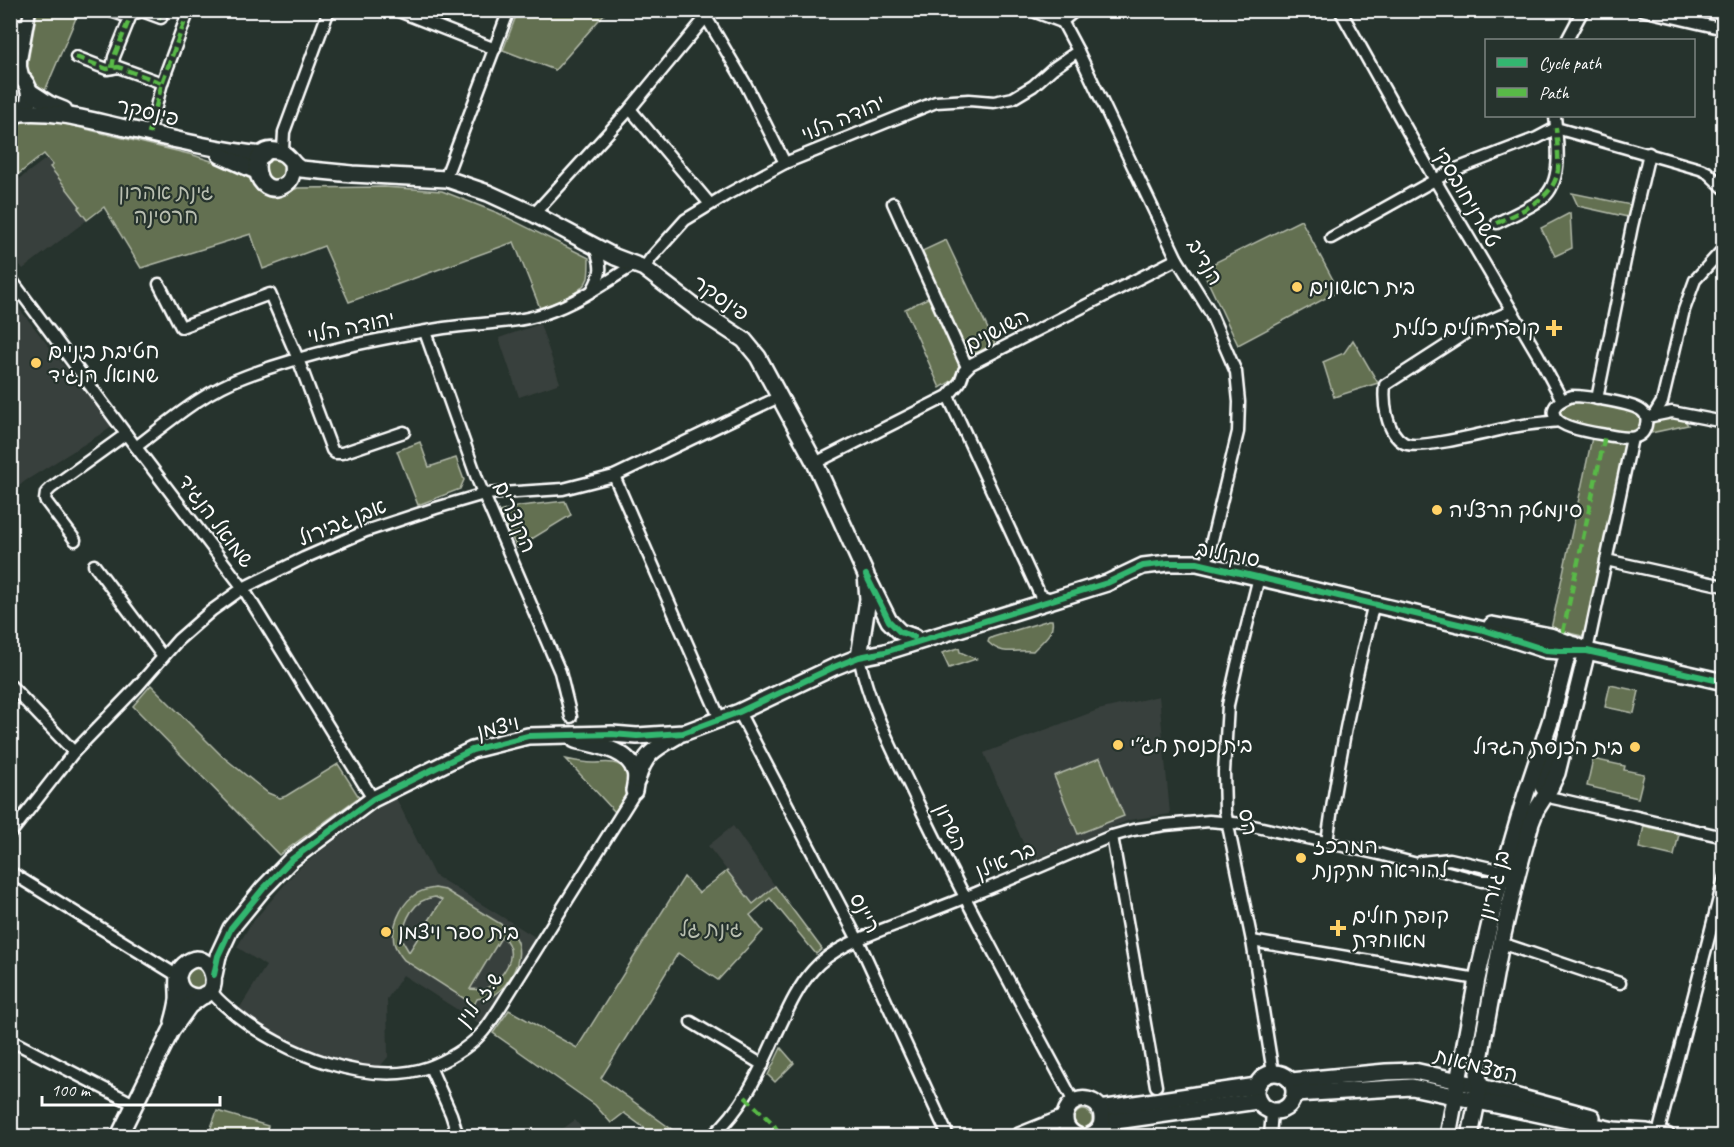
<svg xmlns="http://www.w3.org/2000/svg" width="1734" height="1147" font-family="Caveat,'Playpen Sans Hebrew',sans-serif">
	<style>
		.built { fill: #39403d }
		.green { fill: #637051; stroke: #b1b8a8; stroke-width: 1.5; fill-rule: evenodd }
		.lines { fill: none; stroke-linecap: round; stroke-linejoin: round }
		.street-casing { stroke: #fff; stroke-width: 15 }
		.secondary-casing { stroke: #fff; stroke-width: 20 }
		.street { stroke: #26332d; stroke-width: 10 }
		.secondary { stroke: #26332d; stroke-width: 15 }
		.quiet { stroke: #58b947; stroke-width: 4.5; stroke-dasharray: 9 4.5; stroke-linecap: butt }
		.cycleway-casing { stroke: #26332d; stroke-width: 10 }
		.cycleway { stroke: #33b770; stroke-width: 6 }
		.poi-dot { fill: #ffd166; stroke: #26332d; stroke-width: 2 }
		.labels { text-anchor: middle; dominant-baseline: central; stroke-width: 4.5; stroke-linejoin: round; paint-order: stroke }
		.street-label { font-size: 21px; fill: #fff; stroke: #26332d }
		.park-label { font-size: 21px; fill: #b9bfb1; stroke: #26332d }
		.poi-label { font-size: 21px; fill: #fff; stroke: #26332d; text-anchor: start }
	</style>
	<rect width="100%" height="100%" fill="#26332d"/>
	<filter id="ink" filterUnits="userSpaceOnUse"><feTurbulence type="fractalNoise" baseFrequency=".0167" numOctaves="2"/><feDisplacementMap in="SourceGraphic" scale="12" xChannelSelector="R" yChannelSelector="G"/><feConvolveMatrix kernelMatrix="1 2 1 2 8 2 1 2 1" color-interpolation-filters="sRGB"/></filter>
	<g filter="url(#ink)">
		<!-- built -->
		<g class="built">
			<path d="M 47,158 L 53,165 L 51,167 L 81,207 L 79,209 L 87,220 L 23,269 L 11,253 L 10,186 Z"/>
			<path d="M 11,298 L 112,427 L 25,481 L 11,493 Z"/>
			<path d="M 540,324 L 560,383 L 519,397 L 499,338 Z"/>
			<path d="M 1159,696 L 1170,814 L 1129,820 L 1031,861 L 984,753 L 1098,710 Z"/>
			<path d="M 395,796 L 434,875 L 540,940 L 483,1026 L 403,975 L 387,999 L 388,1057 L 377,1070 L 341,1064 L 291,1045 L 255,1023 L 239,1009 L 266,966 L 237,947 L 251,924 L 297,870 L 330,844 Z"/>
			<path d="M 733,826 L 775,886 L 753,904 L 708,846 Z"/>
			<path d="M 575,1120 L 588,1136 L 553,1136 Z"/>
		</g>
		<!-- green -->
		<g class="green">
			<path d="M 37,11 L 79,11 L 44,93 L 26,88 L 27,67 Z"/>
			<path d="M 599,11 L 605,13 L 555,70 L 503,50 L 518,11 Z"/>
			<path d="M 25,118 L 40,118 L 193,155 L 248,173 L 261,191 L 280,195 L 298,188 L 384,187 L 442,191 L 498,213 L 589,258 C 589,264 589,272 588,278 C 583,294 554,303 540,308 L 514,242 L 349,302 L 324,246 L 263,269 L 251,234 L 141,268 L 104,207 L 87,220 L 78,208 L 80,206 L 50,167 L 53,165 L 44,154 L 11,180 L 11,124 Z"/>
			<path d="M 272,155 L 287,163 L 284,180 L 266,181 L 261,164 Z"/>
			<path d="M 1572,193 L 1631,205 L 1628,217 L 1578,206 Z"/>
			<path d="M 1570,213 L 1572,248 L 1555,256 L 1541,228 Z"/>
			<path d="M 1301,220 L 1339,291 L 1238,345 L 1202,269 Z"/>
			<path d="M 946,240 L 995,344 L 969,356 L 920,252 Z"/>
			<path d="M 930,297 L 959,365 L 955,379 L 940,388 L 905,309 Z"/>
			<path d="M 1353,340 L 1378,383 L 1334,397 L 1323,362 L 1344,353 Z"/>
			<path d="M 1566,398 L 1630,406 L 1647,420 L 1632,439 L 1591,638 L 1551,629 L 1593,433 L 1555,418 Z"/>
			<path d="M 1678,415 L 1681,416 L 1688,425 L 1646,434 L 1655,421 Z"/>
			<path d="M 420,442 L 429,467 L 456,458 L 464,480 L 460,489 L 418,505 L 397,451 Z"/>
			<path d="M 565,501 L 571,515 L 517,548 L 499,512 L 520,506 Z"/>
			<path d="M 1049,620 L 1052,620 C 1055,633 1041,642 1033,651 C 1016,649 1003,657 988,642 L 989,639 L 993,637 Z"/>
			<path d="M 959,648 L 960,652 L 976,659 L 949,668 L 942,653 Z"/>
			<path d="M 151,685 L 222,756 L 268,793 L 280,798 L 286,796 L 338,764 L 359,797 L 279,855 L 133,706 Z"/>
			<path d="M 1610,685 L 1639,691 L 1634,713 L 1605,707 Z"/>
			<path d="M 1100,758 L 1124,816 L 1078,834 L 1054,776 Z"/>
			<path d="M 566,759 C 575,761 585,763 594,763 C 600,763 607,762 613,763 C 633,766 632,788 625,802 C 623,806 619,809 615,812 Z"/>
			<path d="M 1593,759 L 1625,766 L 1624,770 L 1644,774 L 1638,798 L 1587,786 Z"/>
			<path d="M 1644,826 L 1679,834 L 1674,856 L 1639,848 Z"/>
			<path d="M 727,871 L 753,904 L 775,886 L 822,949 L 816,954 L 770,898 L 750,915 L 763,931 L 718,980 L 678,953 L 601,1078 L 681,1136 L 655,1136 L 624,1113 L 611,1123 L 595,1105 L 493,1033 L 509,1010 L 577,1048 L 684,877 L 699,893 Z"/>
			<path d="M 435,888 L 445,890 L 509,929 C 513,934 517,940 518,946 C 522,965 505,992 487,998 C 484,998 480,998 477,999 L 474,1005 L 404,960 C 400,955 396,950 394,943 C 391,928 400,906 413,896 C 419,891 427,889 435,888 ZM 435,897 L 442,900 L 409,952 L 402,940 C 404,920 413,899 435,897 ZM 502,936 C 522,955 502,979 484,990 L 470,989 Z"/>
			<path d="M 187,966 L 205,967 L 206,988 L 188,991 L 182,973 Z"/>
			<path d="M 781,1048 L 794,1063 L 775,1082 L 768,1075 Z"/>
			<circle cx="1083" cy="1119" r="9"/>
			<path d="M 217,1111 L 268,1126 L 265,1136 L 208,1136 Z"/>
		</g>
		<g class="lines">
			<defs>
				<g id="street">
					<path d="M 108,10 L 125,16 L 142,11 L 161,18"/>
					<path d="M 396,10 L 495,49"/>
					<path d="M 1340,10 L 1435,180 L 1538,355 L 1562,400"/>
					<path d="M 1642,10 L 1724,29"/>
					<path d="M 706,17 L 745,83 L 785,163"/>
					<path d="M 1061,19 L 1078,51 L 1177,259 L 1210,312 L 1236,372 L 1239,402 L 1238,432 L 1206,565"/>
					<path d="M 1567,40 L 1583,10"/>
					<path d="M 10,56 L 22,25"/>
					<path d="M 76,57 L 107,69 L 118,67 L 162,83"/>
					<path d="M 112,68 L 114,57 L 131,15"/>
					<path d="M 24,79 L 21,67 L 21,60 L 30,10"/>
					<path d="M 630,109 L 710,204"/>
					<path d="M 1556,128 L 1700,169 L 1707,172 L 1724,188"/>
					<path d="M 149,134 L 162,83 L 189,10"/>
					<path d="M 288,156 L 283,150 L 284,132 L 329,10"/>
					<path d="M 447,179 L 448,171 L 509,10"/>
					<path d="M 893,203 L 967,367"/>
					<path d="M 534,214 L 630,109 L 706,17 L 716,10"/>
					<path d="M 1497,223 C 1512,215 1530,208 1543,198 C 1564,181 1557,139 1555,116"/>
					<path d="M 1331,238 L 1451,171 L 1537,138 L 1556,128"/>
					<path d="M 644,268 L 651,258 L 685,220 L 726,195 L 785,163 L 936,102 L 969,100 L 994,102 L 1013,98 L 1033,86 L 1052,69 L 1078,51"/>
					<path d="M 10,278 L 126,434 L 243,588 L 373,799"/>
					<path d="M 159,284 L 181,327 L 270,294 L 298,359 L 332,450 L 335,453 L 342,453 L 404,432"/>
					<path d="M 592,291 C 603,272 602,266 595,247"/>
					<path d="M 1511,311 L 1475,327 L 1385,385 C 1383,402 1386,433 1404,443 C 1417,451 1494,431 1512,427 C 1527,424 1543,423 1558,421"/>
					<path d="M 425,332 L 478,481 L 560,672 L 571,717"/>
					<path d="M 948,396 L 1040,595 L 1053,600"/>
					<path d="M 1572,396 C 1585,396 1635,403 1643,412 C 1647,415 1647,420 1646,425 C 1642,444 1621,437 1607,435 C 1595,433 1549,428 1554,409 C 1556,402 1565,399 1572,396 Z"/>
					<path d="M 1597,399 L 1632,226 L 1649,153"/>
					<path d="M 1654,415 L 1662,402 L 1684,310 L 1695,280 L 1724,248"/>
					<path d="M 1652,416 L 1672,412 L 1724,422"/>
					<path d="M 136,447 C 170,421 204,391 246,376 C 310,352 377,339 444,328 C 476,323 512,324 543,314 C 577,303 605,283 635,264"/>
					<path d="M 815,463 L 948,396 L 960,382 L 964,371 L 971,364 L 1177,259"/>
					<path d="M 614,476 L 720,719"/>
					<path d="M 75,540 L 45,500 L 46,493 L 51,488 L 126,434"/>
					<path d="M 1606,560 L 1724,586"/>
					<path d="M 94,565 L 163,657"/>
					<path d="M 1259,577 L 1237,665 L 1228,705 L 1224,772 L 1225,811 L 1252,941 L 1273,1073"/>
					<path d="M 1587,651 L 1632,438"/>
					<path d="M 859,657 C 870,709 895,754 917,801 C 966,903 1020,1002 1074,1102"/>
					<path d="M 10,685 L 74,752"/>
					<path d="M 739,712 L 858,940 L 948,1136"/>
					<path d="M 1547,793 L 1553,798 L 1567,801 L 1724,837"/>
					<path d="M 10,834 L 74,752 L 137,687 L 178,640 L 211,611 L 243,588 L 304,558 L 366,531 L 436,508 L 484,494 L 563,489 L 614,476 L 779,397"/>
					<path d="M 1112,836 L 1156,1086"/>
					<path d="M 1327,842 C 1338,762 1354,682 1374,603"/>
					<path d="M 1421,862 L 1450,859 L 1495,869 L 1508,874"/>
					<path d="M 10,872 L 178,976"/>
					<path d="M 1252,941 L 1477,979"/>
					<path d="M 1501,943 L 1620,983"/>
					<path d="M 210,989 C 216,1000 227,1007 236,1015 C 283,1053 369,1088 429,1067 C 446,1061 468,1048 480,1035 C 487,1028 493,1018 499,1009 L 632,797 L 634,791"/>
					<path d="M 691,1022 L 763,1065"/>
					<path d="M 10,1040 L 134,1104"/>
					<path d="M 430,1067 L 451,1114 L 458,1136"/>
					<path d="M 1658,1134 L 1724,879"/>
					<path d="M 712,1136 C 742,1110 759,1073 775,1037 C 786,1014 796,989 813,970 C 833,947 869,935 897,924 C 925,913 953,903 981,891 C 1025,874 1068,854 1112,836 L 1133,830 L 1165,825 L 1209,821 L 1244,824 L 1379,854 L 1482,881 L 1505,881"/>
					<path d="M 1270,1136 L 1272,1112"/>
				</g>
				<g id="secondary">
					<path d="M 1037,10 L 1061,19 L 1072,10"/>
					<path d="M 10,72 C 35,79 37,111 10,117"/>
					<path d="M 29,91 L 49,104 L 64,110"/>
					<path d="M 20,113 C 54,110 89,120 121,127 C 168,138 215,150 263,155"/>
					<path d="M 220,155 L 256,171"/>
					<path d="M 292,163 C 293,171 293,179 286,184 C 254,205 244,140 280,152 C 290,155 292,166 301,169 L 352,174 L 447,179 L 488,193 L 534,214 L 615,257 L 644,268 L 700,311 L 744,340 L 758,357 L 815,463 L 866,575 L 868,599 L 859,657"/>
					<path d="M 869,581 L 889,621 L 900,632 L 914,637"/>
					<path d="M 1492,625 L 1550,636 L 1584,649"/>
					<path d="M 575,740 C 595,745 629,749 635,772 C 637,778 635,784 634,791"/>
					<path d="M 637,780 C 645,753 654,749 677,736"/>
					<path d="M 1547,793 L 1543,787 L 1542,782 L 1550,753"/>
					<path d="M 214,975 L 218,956 L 231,928 L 263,889 L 291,860 L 373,799 L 472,750 L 528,736 L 612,734 L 637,736 L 683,733 L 739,712 L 834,667 L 859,657 L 885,652 L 1107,583 L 1143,566 L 1168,563 L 1197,563 L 1484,630 L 1546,650 L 1560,651 L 1587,651 L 1724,682"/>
					<path d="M 173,1022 C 175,1015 177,1007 178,1000 C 179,988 174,974 184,965 C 212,940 229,1004 192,996 C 183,994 179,987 178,979"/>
					<circle cx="1275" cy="1092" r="19"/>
					<path d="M 1291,1081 L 1386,1072 L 1414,1071 L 1459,1081 L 1592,1117"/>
					<path d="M 1295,1094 L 1412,1087 L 1614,1130 L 1647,1132 L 1667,1136"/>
					<path d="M 1100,1109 L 1257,1086"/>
					<path d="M 1102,1123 L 1257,1101"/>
					<path d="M 119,1136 L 171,1031 L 189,1006 L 205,994"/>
					<path d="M 1019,1136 L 1064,1118"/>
					<path d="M 1078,1136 C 1051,1124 1070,1090 1093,1102 C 1099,1105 1102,1111 1102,1118 C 1103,1127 1097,1133 1089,1136"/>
					<path d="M 1448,1136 L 1477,979 L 1496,897 L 1526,794 L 1551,719 L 1567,656 L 1575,645"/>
					<path d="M 1470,1136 L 1480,1087 L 1478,1073 L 1484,1035 L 1501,943 L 1516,879 L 1531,823 L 1536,810 L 1550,788 L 1557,773 L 1587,651"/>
				</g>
			</defs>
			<!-- street casing -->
			<use href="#street" class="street-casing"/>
			<!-- secondary casing -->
			<use href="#secondary" class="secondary-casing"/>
			<!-- street -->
			<use href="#street" class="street"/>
			<!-- secondary -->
			<use href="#secondary" class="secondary"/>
			<!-- quiet -->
			<g class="quiet">
				<path d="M 108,10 L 125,16 L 142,11 L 161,18"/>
				<path d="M 76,57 L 107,69 L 118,67 L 162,83"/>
				<path d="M 112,68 L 114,57 L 131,15"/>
				<path d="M 149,134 L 162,83 L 189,10"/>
				<path d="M 1497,223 C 1520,211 1554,200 1558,170 C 1559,157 1557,142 1556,128"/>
				<path d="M 1563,632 L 1605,435"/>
				<path d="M 745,1097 L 773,1124 L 781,1136"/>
			</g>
			<defs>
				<g id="cycleway">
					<path d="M 866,575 L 889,621 L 900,632 L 914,637"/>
					<path d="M 214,975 L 218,956 L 231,928 L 263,889 L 291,860 L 373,799 L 472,750 L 528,736 L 612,734 L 637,736 L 683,733 L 739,712 L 834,667 L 859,657 L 885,652 L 1107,583 L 1143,566 L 1168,563 L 1197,563 L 1484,630 L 1546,650 L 1560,651 L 1587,651 L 1724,682"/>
				</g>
			</defs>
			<!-- cycleway casing -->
			<use href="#cycleway" class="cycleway-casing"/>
			<!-- cycleway -->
			<use href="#cycleway" class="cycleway"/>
		</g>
	</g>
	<!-- markers -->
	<g class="poi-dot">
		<circle cx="1297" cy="287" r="6"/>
		<path d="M1551 319h6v6h6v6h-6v6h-6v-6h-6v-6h6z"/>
		<circle cx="36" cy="363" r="6"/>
		<circle cx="1437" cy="510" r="6"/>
		<circle cx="1118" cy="745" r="6"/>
		<circle cx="1635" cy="747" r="6"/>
		<circle cx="1301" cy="858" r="6"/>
		<path d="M1335 919h6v6h6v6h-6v6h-6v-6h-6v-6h6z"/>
		<circle cx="386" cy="932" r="6"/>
	</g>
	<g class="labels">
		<!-- street labels -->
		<g class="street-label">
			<text transform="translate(148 112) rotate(13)">פינסקר</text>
			<text transform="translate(843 118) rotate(-23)">יהודה הלוי</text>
			<text transform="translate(1467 197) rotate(60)">טשרניחובסקי</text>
			<text transform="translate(1205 262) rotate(60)">הנדיב</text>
			<text transform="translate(721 298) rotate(35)">פינסקר</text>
			<text transform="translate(351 327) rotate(-12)">יהודה הלוי</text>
			<text transform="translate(997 330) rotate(-28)">השושנים</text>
			<text transform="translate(515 517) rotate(67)">הקוצרים</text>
			<text transform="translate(216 521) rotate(53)">שמואל הנגיד</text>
			<text transform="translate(342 522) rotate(-22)">אבן גבירול</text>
			<text transform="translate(1228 554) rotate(11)">סוקולוב</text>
			<text transform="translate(498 727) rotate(-13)">ויצמן</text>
			<text transform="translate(1248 822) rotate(80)">הס</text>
			<text transform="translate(951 827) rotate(65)">השרון</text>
			<text transform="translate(1005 860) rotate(-23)">בר אילן</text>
			<text transform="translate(1494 885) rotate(-76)">בן גוריון</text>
			<text transform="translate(865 913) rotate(63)">ריינס</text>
			<text transform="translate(479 999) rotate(-53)">ש.ז. לוין</text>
			<text transform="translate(1476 1065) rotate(14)">העצמאות</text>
		</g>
		<!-- park labels -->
		<g class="park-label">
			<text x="166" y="192">גינת אהרון<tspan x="166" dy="24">חרסינה</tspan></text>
			<text x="711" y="929">גינת גל</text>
		</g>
		<!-- poi labels -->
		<g class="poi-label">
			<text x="1309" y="287">בית ראשונים</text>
			<text x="1540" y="328" text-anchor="end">קופת חולים כללית</text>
			<text x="48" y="351">חטיבת ביניים<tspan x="48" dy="24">שמואל הנגיד</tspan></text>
			<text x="1449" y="510">סינמטק הרצליה</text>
			<text x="1130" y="745">בית כנסת חג״י</text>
			<text x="1623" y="747" text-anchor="end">בית הכנסת הגדול</text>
			<text x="1313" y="846">המרכז<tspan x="1313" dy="24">להוראה מתקנת</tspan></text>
			<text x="1352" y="916">קופת חולים<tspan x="1352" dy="24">מאוחדת</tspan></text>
			<text x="398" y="932">בית ספר ויצמן</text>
		</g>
	</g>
	<!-- margin -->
	<rect width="1734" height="1147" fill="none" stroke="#26332d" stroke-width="36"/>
	<rect x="18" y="18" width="1698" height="1111" fill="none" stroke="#fff" stroke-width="2" filter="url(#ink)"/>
	<!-- legend -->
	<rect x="1485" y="39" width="210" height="78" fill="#26332d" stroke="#7d8581" stroke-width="1.5"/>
	<rect x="1497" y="58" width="30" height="9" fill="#33b770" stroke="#7d8581" stroke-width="1.5"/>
	<text x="1539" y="69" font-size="18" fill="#ffffff">Cycle path</text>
	<rect x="1497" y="88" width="30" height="9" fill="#58b947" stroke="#7d8581" stroke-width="1.5"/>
	<text x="1539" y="99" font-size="18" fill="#ffffff">Path</text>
	<!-- scale -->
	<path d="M42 1096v9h178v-9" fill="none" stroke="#ffffff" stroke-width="3"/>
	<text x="51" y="1096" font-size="18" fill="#ffffff" stroke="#26332d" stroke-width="4.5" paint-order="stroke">100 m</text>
</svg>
